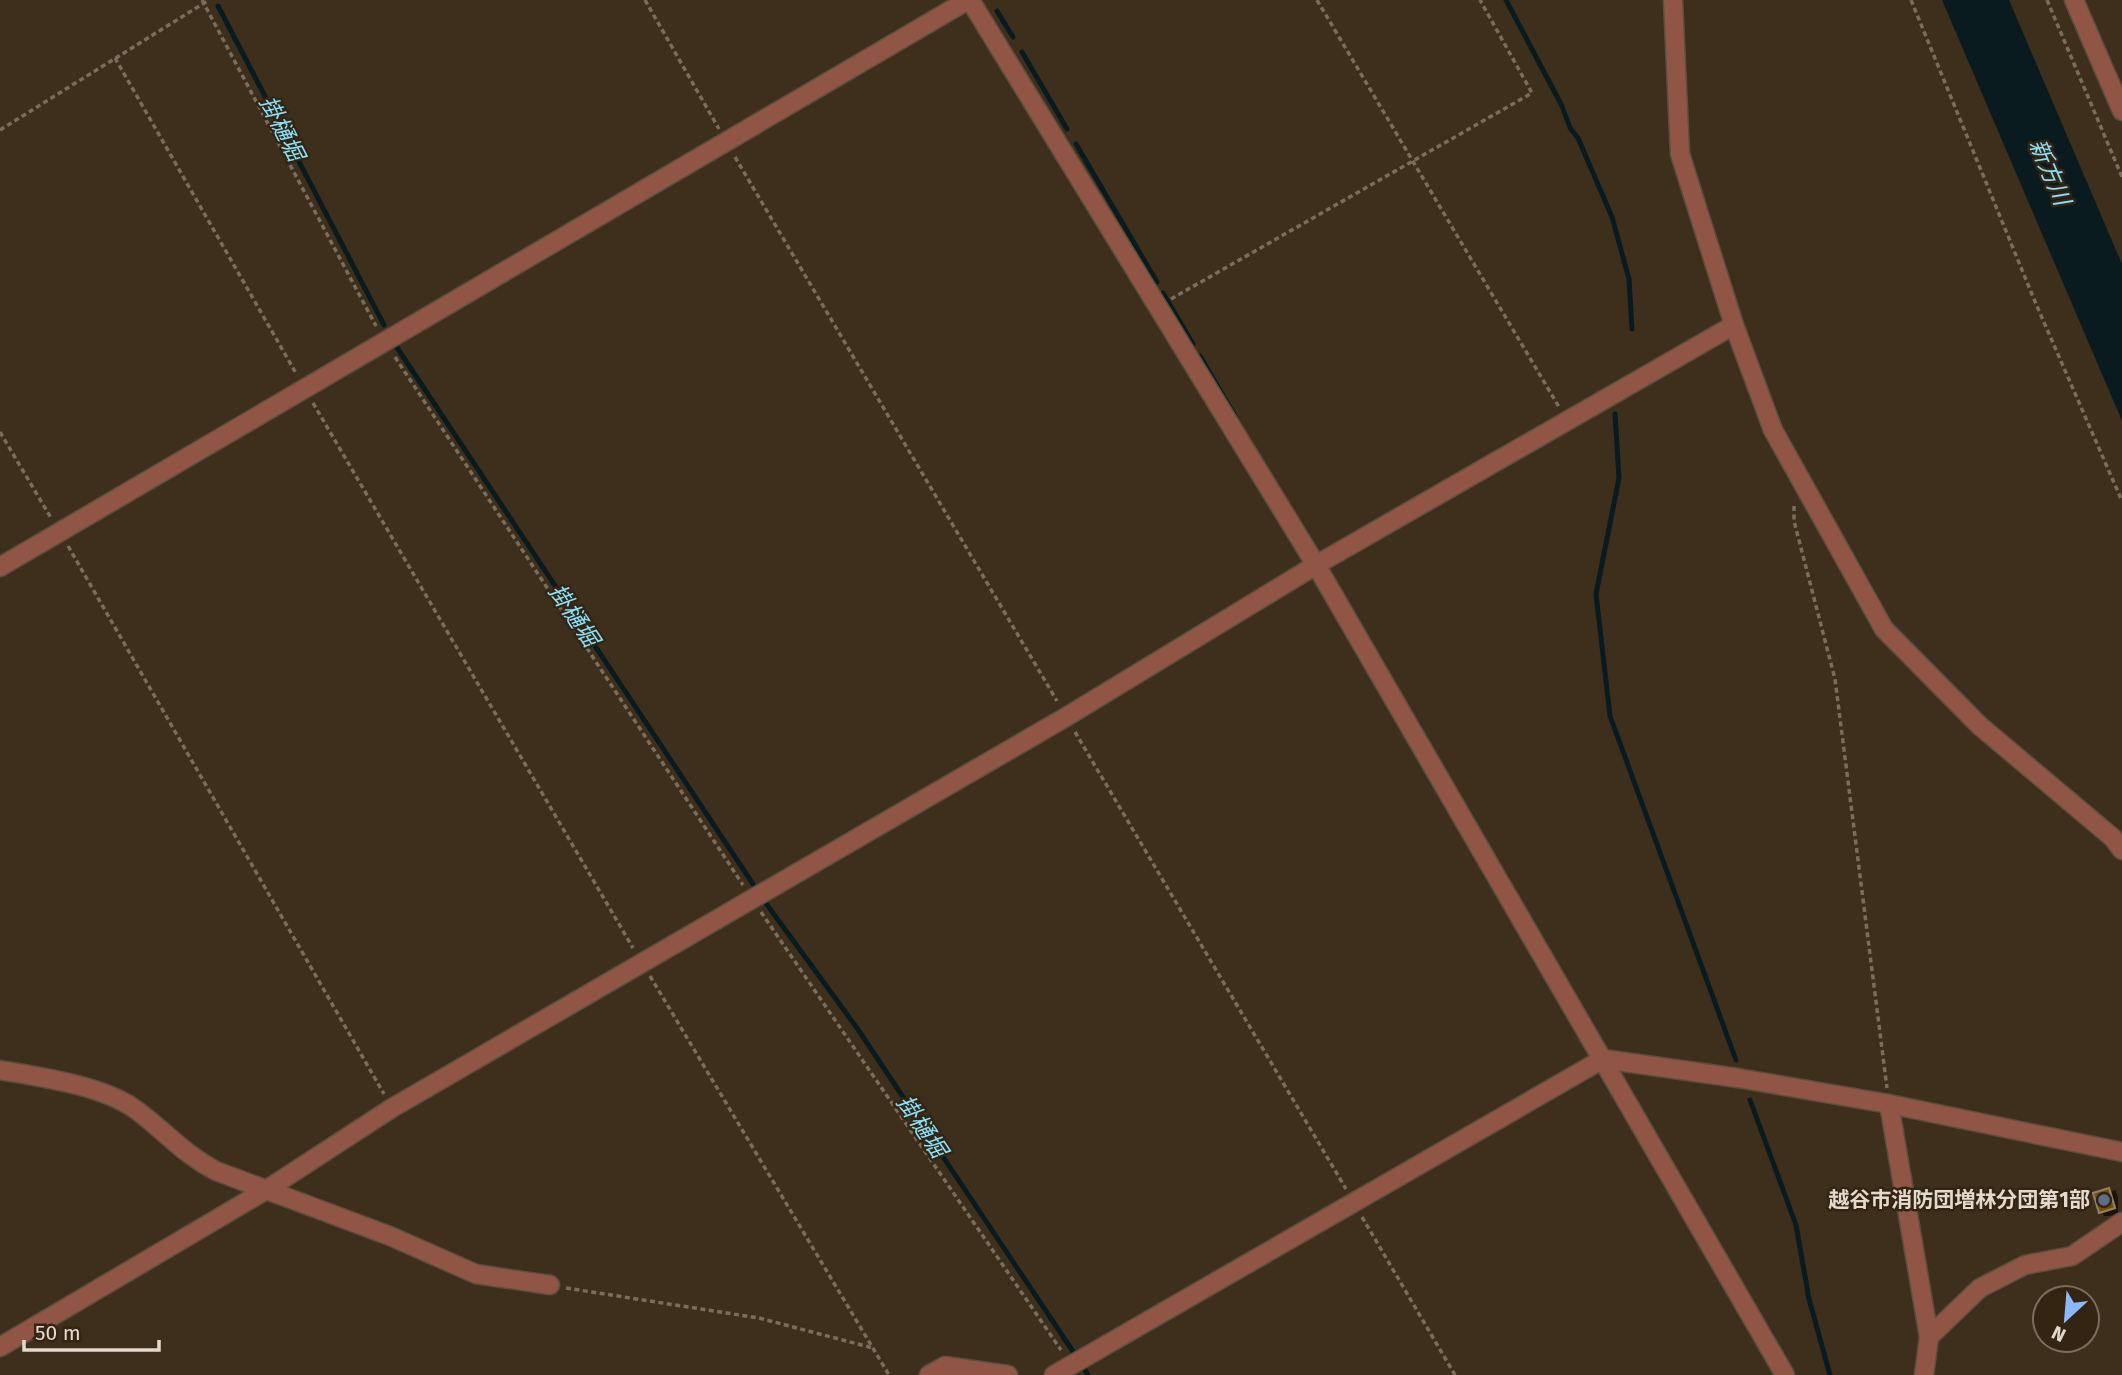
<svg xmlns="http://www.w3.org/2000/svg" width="2122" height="1375" font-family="'Fira Sans','Noto Sans JP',sans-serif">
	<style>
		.water { fill: #0a1b20 }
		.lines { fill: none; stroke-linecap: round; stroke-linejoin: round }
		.stream { stroke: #0a1b20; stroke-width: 5 }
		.building { fill: #7a4b00; stroke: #927f6a; stroke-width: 2; filter: url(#shadow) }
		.minor-casing { stroke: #5c4e3c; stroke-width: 21 }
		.path { stroke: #7a6d5c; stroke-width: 3.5; stroke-dasharray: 5 3.5; stroke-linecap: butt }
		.minor { stroke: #915546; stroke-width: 18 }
		.service-dot { fill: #5c6f8a; stroke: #342512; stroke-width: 2.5 }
		.labels { text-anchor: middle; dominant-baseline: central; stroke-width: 5; stroke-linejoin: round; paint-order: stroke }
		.poi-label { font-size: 21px; font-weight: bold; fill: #e3d9cd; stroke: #342512; text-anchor: end }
		.water-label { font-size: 23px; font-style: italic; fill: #89e2fd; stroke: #342512 }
	</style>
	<defs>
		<filter id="shadow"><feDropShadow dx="6" dy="3.5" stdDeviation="0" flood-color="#0009"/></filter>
	</defs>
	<rect width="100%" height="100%" fill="#3e2f1c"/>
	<!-- water -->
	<path class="water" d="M 1942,0 L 2009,0 L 2122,264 L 2122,421 Z"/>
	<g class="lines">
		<!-- stream -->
		<g class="stream">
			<path d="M 1506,0 L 1562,106 L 1570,128 L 1578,138 L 1612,217 L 1629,279 L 1632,329"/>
			<path d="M 218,6 L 384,325"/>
			<path d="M 997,11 L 1013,37"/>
			<path d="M 1022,52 L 1067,129"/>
			<path d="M 1076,144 L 1157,282"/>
			<path d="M 1163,293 L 1193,344"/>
			<path d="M 396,346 L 753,884"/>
			<path d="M 1200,356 L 1235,416"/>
			<path d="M 1615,414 L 1619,478 L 1596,594 L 1610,716 L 1736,1060"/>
			<path d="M 765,902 L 857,1028 L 1074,1353"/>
			<path d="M 1750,1100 L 1796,1225 L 1809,1299 L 1830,1375"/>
			<path d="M 1083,1367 L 1088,1375"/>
		</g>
	</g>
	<!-- building -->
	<path class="building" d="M 2109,1188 L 2115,1208 L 2099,1213 L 2093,1193 Z"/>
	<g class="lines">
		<defs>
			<g id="minor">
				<path d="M 970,0 L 1316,565 L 1785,1375"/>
				<path d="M 1673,0 L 1680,154 L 1734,325 L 1773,430 L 1884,629 L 1980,726 L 2113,838 L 2122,850"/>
				<path d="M 2074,0 L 2122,111"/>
				<path d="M 0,567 L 968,0"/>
				<path d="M 0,1070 C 40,1077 101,1085 135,1109 C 164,1130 183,1154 216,1171 L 390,1236 L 476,1274 L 550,1285"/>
				<path d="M 1889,1104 L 1929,1337 L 1924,1375"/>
				<path d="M 1929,1337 L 1980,1288 L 2025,1265 L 2072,1256 L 2122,1222"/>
				<path d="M 0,1347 L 266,1190 L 392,1108 L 1066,717 L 1316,565 L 1734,325"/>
				<path d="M 929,1375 L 945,1366 L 1008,1375"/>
				<path d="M 1054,1375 L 1603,1059 L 1738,1078 L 1889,1104 L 2122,1152"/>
			</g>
		</defs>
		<!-- minor casing -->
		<use href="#minor" class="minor-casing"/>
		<!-- path -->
		<g class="path">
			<path d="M 202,0 L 376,326"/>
			<path d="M 645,0 L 719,129"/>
			<path d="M 1317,0 L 1559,407"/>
			<path d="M 1911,0 L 2036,304 L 2122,501"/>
			<path d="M 2047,0 L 2122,177"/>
			<path d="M 115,58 L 297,375"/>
			<path d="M 0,130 L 209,0"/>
			<path d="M 735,157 L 1057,701"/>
			<path d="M 1171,299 L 1532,93 L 1480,0"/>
			<path d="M 395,357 L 743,885"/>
			<path d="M 313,403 L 633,948"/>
			<path d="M 0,432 L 51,518"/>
			<path d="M 1794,506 L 1794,521 L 1835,679 L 1887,1088"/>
			<path d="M 68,546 L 384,1094"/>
			<path d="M 1075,732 L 1346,1189"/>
			<path d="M 761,912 L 1061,1350"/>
			<path d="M 650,976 L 889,1375"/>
			<path d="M 1362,1217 L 1455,1375"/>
			<path d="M 566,1288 L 759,1318 L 873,1348"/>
		</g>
		<!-- minor -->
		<use href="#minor" class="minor"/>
	</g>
	<!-- markers -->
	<circle class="service-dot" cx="2104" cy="1200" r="7"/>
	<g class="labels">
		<!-- poi labels -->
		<g class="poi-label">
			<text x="2090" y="1200">越谷市消防団増林分団第1部</text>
		</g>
		<!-- water labels -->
		<g class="water-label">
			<text transform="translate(282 128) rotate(63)">掛樋堀</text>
			<text transform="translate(2050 172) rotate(67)">新方川</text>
			<text transform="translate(574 615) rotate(56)">掛樋堀</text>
			<text transform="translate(922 1126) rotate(56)">掛樋堀</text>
		</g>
	</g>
	<!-- north arrow -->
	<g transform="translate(2066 1319) rotate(206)"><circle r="33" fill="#342512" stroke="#7a6d5d" stroke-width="2"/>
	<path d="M0-5L12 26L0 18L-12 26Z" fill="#8abafc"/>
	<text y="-10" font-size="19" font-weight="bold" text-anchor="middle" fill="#e3d9cd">N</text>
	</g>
	<!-- scale -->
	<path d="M24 1340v10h135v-10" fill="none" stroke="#e3d9cd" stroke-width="3.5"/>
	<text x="35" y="1340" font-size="21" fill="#e3d9cd" stroke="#342512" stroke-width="5" paint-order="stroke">50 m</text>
</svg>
